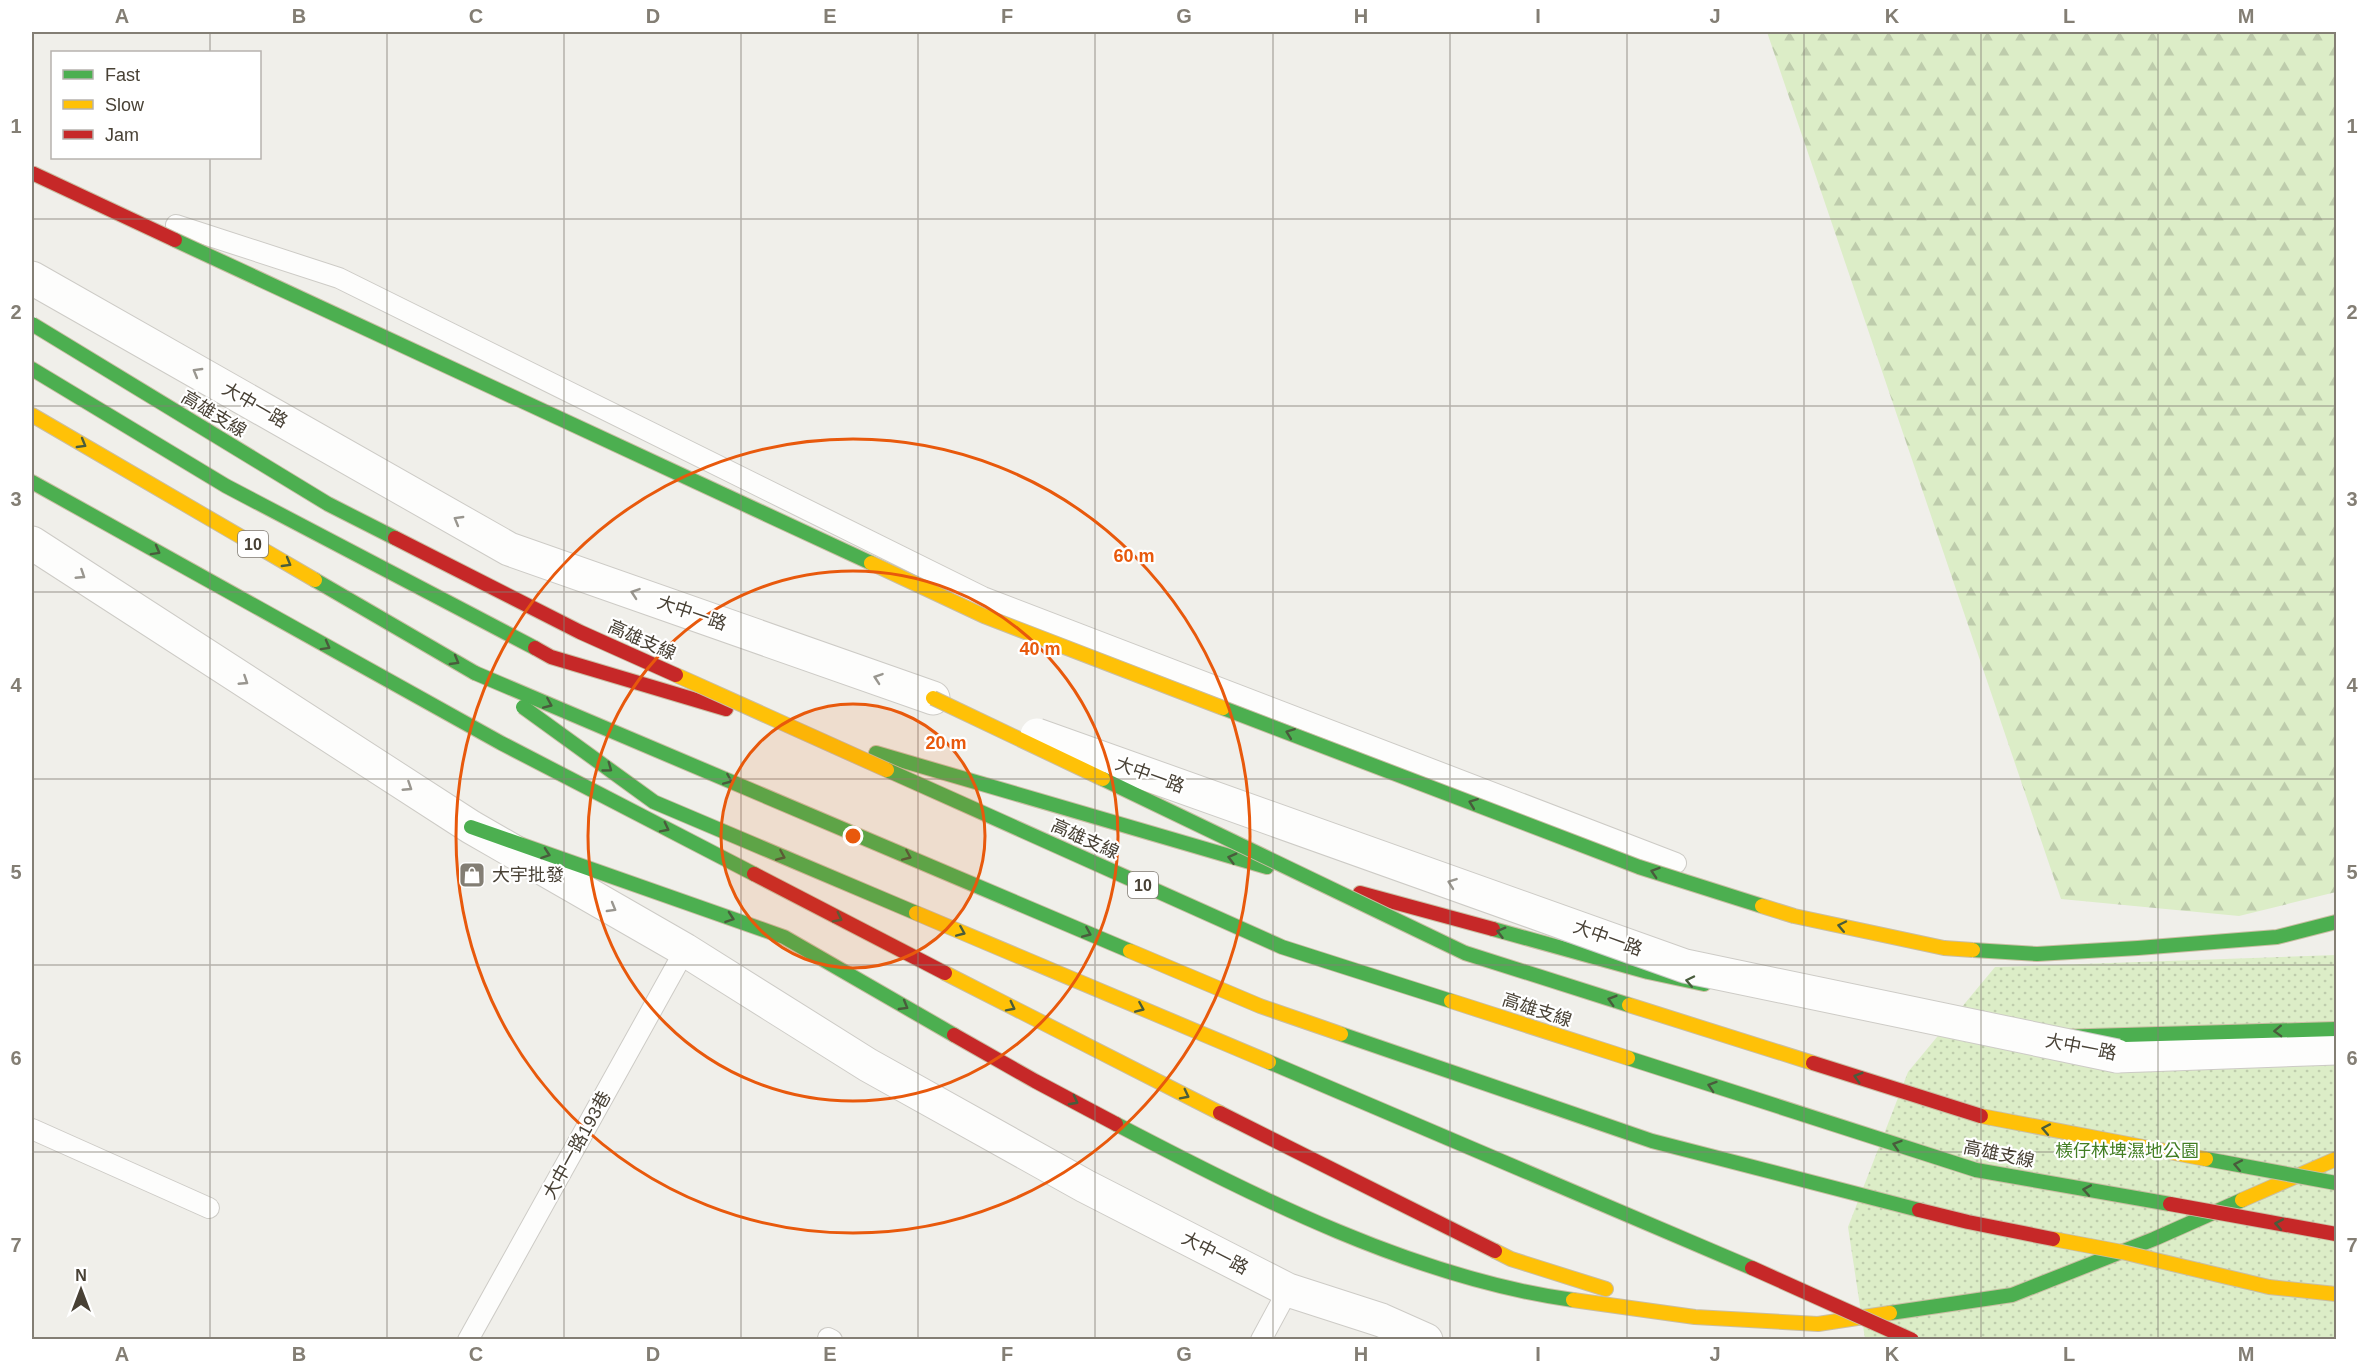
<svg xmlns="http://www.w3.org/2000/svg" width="2368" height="1371" font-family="Helvetica,'Noto Sans TC',sans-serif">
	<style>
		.forest { fill: url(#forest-firs) }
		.park { fill: url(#park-dots) }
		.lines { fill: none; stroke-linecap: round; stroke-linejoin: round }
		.lane-casing { stroke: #cdcbc6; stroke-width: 22 }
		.street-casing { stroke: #cdcbc6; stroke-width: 35 }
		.fast-casing { stroke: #cabea3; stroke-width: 16 }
		.slow-casing { stroke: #cabea3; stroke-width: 16 }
		.jam-casing { stroke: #cabea3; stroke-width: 16 }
		.lane { stroke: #fdfdfc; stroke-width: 20 }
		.street { stroke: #fdfdfc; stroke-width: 33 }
		.fast { stroke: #4caf50; stroke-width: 14 }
		.slow { stroke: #ffc107; stroke-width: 14 }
		.jam { stroke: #c62828; stroke-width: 14 }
		.street-bridge-casing { stroke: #cdcbc6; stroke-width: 35; stroke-linecap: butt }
		.fast-bridge-casing { stroke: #cabea3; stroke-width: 16; stroke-linecap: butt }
		.slow-bridge-casing { stroke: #cabea3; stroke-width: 16; stroke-linecap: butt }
		.jam-bridge-casing { stroke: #cabea3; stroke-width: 16; stroke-linecap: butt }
		.street-bridge { stroke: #fdfdfc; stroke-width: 33 }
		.fast-bridge { stroke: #4caf50; stroke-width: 14 }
		.slow-bridge { stroke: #ffc107; stroke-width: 14 }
		.jam-bridge { stroke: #c62828; stroke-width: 14 }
		.oneway { stroke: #99968f }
		.oneway2 { stroke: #495c3c }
		.grid { fill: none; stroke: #837e74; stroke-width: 1.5; stroke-opacity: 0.55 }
		.ring { fill: none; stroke: #e8590c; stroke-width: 3 }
		.labels { text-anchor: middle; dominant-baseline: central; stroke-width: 4.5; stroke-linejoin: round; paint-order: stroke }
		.shield { fill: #fff; stroke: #7f7a72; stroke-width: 1.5 }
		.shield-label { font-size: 16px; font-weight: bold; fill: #484135 }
		.street-label { font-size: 18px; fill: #484135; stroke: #fff }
		.poi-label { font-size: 18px; fill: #484135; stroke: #fff; text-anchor: start }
		.park-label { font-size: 18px; fill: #427e23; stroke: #fff }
		.centre { fill: #e8590c; stroke: #fff; stroke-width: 3 }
		.ring-label { font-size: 18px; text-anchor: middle; font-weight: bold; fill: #e8590c; stroke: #fff; stroke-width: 4.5; stroke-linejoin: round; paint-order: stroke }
		.neatline { fill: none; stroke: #837e74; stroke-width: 2 }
		.grid-label { font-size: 20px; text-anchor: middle; font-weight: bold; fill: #837e74 }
	</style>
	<defs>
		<pattern id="forest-firs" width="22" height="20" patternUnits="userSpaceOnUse" patternTransform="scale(1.5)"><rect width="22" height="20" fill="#dcedc7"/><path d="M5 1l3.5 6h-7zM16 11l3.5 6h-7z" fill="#beccac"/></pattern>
		<pattern id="park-dots" width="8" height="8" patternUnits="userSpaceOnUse" patternTransform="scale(1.5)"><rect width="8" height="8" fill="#dcedc7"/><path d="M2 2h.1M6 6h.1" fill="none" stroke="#beccac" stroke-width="1.8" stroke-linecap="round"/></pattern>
	</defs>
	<rect width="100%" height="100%" fill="#f0efea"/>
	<!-- forest -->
	<path class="forest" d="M 1767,32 L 2336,32 L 2336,892 L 2239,916 L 2061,899 Z"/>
	<!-- park -->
	<path class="park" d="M 2336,955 L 2336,1339 L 1865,1339 L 1848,1227 L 1908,1072 L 1995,967 Z"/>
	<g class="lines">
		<defs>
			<g id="lane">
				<path d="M 176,225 L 339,278 L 983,597 L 1676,863"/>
				<path d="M 32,1129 L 209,1208"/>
				<path d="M 828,1338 L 832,1340"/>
				<path d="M 468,1340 L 685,950"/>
				<path d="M 1261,1340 L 1288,1290"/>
			</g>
			<g id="street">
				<path d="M 32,278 L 509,549 L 933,698"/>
				<path d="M 32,543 L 471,827 L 685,950 L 868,1065 L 1085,1186 L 1288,1290 L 1381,1320 L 1426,1340"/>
				<path d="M 2117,1056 L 2336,1048"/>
			</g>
			<g id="fast">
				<path d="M 32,369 L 226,486 L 535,648"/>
				<path d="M 32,482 L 501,743 L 754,874"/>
				<path d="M 315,580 L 475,673"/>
				<path d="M 876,753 L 1267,867"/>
				<path d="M 471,827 L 784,937 L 954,1035"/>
				<path d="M 1493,929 L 1648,972 L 1704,984"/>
				<path d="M 2056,1037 L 2336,1029"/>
				<path d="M 1116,1124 C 1258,1198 1414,1278 1573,1300"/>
				<path d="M 1890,1313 L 2012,1295 L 2154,1239 L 2242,1200"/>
			</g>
			<g id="slow">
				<path d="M 32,415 L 315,580"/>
				<path d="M 945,973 L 1220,1113"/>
				<path d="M 2242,1200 L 2336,1159"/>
				<path d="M 1495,1251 L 1511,1259 L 1606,1289"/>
				<path d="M 1573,1300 L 1695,1317 L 1818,1324 L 1890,1313"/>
			</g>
			<g id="jam">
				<path d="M 535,648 L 551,657 L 726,709"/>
				<path d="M 754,874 L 945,973"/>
				<path d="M 1360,893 L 1493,929"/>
				<path d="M 954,1035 L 1035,1081 L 1116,1124"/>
				<path d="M 1220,1113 L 1495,1251"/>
			</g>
		</defs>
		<!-- lane casing -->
		<use href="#lane" class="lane-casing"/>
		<!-- street casing -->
		<use href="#street" class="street-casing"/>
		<!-- fast casing -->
		<use href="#fast" class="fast-casing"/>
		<!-- slow casing -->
		<use href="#slow" class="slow-casing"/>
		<!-- jam casing -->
		<use href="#jam" class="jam-casing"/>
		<!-- lane -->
		<use href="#lane" class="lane"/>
		<!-- street -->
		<use href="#street" class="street"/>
		<!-- fast -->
		<use href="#fast" class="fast"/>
		<!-- slow -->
		<use href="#slow" class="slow"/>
		<!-- jam -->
		<use href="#jam" class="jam"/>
		<defs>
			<path id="street-bridge" d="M 1037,735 L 1685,966 L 2117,1056"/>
			<g id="fast-bridge">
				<path d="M 175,240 L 871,563"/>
				<path d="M 32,324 L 328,504 L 395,538"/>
				<path d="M 475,673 L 1130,951"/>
				<path d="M 523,707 L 654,802 L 916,913"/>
				<path d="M 1223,708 L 1639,867 L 1762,906"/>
				<path d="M 887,770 L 1282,947 L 1451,1001"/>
				<path d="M 1103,779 L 1465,953 L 1629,1005"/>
				<path d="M 1973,950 L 2037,954 L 2138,948 L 2277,937 L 2336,922"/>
				<path d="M 1341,1034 L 1652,1141 L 1919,1210"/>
				<path d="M 1628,1058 L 1976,1170 L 2170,1204"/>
				<path d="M 1269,1062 L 1752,1268"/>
				<path d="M 2206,1159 L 2336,1183"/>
			</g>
			<g id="slow-bridge">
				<path d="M 871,563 L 984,616 L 1223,708"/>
				<path d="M 676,675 L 887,770"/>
				<path d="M 933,698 L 1103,779"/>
				<path d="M 1762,906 L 1794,916 L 1944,948 L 1973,950"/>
				<path d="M 916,913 L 1269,1062"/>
				<path d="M 1130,951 L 1260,1006 L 1341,1034"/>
				<path d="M 1451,1001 L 1628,1058"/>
				<path d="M 1629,1005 L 1813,1063"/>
				<path d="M 1981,1116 L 2206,1159"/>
				<path d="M 2053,1239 L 2122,1252 L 2269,1287 L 2336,1294"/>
			</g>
			<g id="jam-bridge">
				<path d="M 32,173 L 175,240"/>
				<path d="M 395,538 L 580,632 L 676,675"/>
				<path d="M 1813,1063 L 1981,1116"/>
				<path d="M 2170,1204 L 2336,1234"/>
				<path d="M 1919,1210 L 1968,1222 L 2053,1239"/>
				<path d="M 1752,1268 L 1912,1340"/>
			</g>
		</defs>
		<!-- street-bridge casing -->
		<use href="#street-bridge" class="street-bridge-casing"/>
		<!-- fast-bridge casing -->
		<use href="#fast-bridge" class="fast-bridge-casing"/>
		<!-- slow-bridge casing -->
		<use href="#slow-bridge" class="slow-bridge-casing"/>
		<!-- jam-bridge casing -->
		<use href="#jam-bridge" class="jam-bridge-casing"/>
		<!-- street-bridge -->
		<use href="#street-bridge" class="street-bridge"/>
		<!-- fast-bridge -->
		<use href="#fast-bridge" class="fast-bridge"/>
		<!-- slow-bridge -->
		<use href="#slow-bridge" class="slow-bridge"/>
		<!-- jam-bridge -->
		<use href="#jam-bridge" class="jam-bridge"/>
	</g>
	<!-- one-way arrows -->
	<defs><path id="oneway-chevron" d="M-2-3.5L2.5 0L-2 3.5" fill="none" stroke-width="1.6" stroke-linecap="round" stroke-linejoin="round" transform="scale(1.5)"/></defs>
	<g class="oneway">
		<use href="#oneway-chevron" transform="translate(197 372) rotate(-150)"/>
		<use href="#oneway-chevron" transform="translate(458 520) rotate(-150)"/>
		<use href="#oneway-chevron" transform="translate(81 575) rotate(33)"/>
		<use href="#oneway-chevron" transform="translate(635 593) rotate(-161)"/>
		<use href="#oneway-chevron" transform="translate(878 678) rotate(-161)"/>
		<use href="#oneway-chevron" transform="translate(244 681) rotate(33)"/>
		<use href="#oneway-chevron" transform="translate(408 787) rotate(33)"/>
		<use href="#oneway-chevron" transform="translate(1452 883) rotate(-160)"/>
		<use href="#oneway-chevron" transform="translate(612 908) rotate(30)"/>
	</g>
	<g class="oneway2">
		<use href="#oneway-chevron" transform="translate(82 444) rotate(30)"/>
		<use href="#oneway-chevron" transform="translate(156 551) rotate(29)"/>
		<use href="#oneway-chevron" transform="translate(287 563) rotate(30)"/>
		<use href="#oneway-chevron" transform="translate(326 646) rotate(29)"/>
		<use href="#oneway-chevron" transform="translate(455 661) rotate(30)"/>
		<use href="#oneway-chevron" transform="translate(548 704) rotate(23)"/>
		<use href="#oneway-chevron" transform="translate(1290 733) rotate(-159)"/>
		<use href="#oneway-chevron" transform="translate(608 768) rotate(36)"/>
		<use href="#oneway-chevron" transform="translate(728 780) rotate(23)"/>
		<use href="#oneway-chevron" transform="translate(1473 803) rotate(-159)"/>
		<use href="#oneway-chevron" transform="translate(665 828) rotate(27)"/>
		<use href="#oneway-chevron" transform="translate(546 854) rotate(19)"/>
		<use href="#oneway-chevron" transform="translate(781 856) rotate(23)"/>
		<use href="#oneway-chevron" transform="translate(907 856) rotate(23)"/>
		<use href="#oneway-chevron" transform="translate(1232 858) rotate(-165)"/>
		<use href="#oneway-chevron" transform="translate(1655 872) rotate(-162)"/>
		<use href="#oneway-chevron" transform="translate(730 918) rotate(19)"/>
		<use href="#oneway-chevron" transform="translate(838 918) rotate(27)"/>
		<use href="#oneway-chevron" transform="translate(1842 926) rotate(-168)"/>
		<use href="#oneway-chevron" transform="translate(961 932) rotate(23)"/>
		<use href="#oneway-chevron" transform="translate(1501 932) rotate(-165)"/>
		<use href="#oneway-chevron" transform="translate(1087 933) rotate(23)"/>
		<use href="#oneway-chevron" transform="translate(1690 981) rotate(-168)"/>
		<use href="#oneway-chevron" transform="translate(1612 1000) rotate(-163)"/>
		<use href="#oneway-chevron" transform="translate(904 1006) rotate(30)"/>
		<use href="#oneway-chevron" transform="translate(1011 1007) rotate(27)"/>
		<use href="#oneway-chevron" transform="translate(1140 1008) rotate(23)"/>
		<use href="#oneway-chevron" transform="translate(2278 1031) rotate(178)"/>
		<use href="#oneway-chevron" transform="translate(1858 1077) rotate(-163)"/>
		<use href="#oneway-chevron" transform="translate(1712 1086) rotate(-162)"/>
		<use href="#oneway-chevron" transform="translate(1185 1095) rotate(27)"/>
		<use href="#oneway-chevron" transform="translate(1074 1101) rotate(28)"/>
		<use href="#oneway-chevron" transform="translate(2046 1129) rotate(-169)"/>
		<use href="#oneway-chevron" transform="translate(1897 1145) rotate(-162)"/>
		<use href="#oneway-chevron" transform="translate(2238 1165) rotate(-169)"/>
		<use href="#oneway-chevron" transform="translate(2087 1190) rotate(-170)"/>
		<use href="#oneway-chevron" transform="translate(2279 1224) rotate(-170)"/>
	</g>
	<!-- grid -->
	<path class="grid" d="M 210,32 L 210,52M 387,32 L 387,1340M 564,32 L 564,1340M 741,32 L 741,1340M 918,32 L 918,1340M 1095,32 L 1095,1340M 1273,32 L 1273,1340M 1450,32 L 1450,1340M 1627,32 L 1627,1340M 1804,32 L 1804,1340M 1981,32 L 1981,1340M 2158,32 L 2158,1340M 210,158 L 210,1340M 32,219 L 2336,219M 32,406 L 2336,406M 32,592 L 2336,592M 32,779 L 2336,779M 32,965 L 2336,965M 32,1152 L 2336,1152"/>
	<!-- distance rings -->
	<circle cx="853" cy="836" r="132" fill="#e8590c" fill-opacity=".12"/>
	<g class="ring">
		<circle cx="853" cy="836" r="132"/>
		<circle cx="853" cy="836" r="265"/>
		<circle cx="853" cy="836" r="397"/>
	</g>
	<!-- icons -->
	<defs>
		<symbol id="shop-square" viewBox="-11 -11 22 22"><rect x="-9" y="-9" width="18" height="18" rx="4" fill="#837e74" stroke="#fff"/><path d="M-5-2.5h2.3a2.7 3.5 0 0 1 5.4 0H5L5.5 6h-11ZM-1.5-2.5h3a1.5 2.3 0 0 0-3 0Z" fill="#fff"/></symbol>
	</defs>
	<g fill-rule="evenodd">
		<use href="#shop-square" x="457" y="860" width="30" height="30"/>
	</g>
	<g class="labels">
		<!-- shield labels -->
		<g class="shield">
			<rect x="238" y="531" width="30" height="26" rx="4.5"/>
			<rect x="1128" y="872" width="30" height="26" rx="4.5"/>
		</g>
		<g class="shield-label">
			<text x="253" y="544">10</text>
			<text x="1143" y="885">10</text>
		</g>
		<!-- street labels -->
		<g class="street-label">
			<text transform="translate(255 405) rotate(30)">大中一路</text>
			<text transform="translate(214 414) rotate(31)">高雄支線</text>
			<text transform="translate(692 613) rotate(19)">大中一路</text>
			<text transform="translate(642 640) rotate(24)">高雄支線</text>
			<text transform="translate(1150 775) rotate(20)">大中一路</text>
			<text transform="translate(1085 839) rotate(24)">高雄支線</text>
			<text transform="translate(1608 938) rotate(20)">大中一路</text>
			<text transform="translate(1537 1010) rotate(18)">高雄支線</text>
			<text transform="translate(2081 1047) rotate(11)">大中一路</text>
			<text transform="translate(577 1145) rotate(-61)">大中一路193巷</text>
			<text transform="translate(1999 1154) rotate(12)">高雄支線</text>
			<text transform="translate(1215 1253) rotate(27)">大中一路</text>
		</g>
		<!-- poi labels -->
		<g class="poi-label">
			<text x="492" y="875">大宇批發</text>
		</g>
		<!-- park labels -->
		<g class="park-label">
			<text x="2127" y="1151">檨仔林埤濕地公園</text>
		</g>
	</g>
	<circle cx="853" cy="836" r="9" class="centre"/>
	<g class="ring-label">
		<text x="1134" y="562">60 m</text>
		<text x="1040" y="655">40 m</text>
		<text x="946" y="749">20 m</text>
	</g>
	<!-- border -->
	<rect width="2368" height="1371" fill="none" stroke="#ffffff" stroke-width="66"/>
	<!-- legend -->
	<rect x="51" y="51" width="210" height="108" fill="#ffffff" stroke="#b6b3ae" stroke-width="1.5"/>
	<rect x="63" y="70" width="30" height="9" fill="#4caf50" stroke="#b6b3ae" stroke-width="1.5"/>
	<text x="105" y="81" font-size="18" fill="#484135">Fast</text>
	<rect x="63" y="100" width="30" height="9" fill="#ffc107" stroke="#b6b3ae" stroke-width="1.5"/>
	<text x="105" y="111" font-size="18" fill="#484135">Slow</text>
	<rect x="63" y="130" width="30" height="9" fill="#c62828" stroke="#b6b3ae" stroke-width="1.5"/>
	<text x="105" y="141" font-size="18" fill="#484135">Jam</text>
	<!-- north arrow -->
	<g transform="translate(81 1290)" stroke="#ffffff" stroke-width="4.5" paint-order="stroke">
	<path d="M0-4.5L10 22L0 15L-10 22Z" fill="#484135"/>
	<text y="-9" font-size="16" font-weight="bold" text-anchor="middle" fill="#484135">N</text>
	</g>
	<rect x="33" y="33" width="2302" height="1305" class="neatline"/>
	<g class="grid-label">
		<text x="122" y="23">A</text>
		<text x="299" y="23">B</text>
		<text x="476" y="23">C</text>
		<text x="653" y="23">D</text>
		<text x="830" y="23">E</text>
		<text x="1007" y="23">F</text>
		<text x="1184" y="23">G</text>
		<text x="1361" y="23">H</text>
		<text x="1538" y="23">I</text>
		<text x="1715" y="23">J</text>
		<text x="1892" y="23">K</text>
		<text x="2069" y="23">L</text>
		<text x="2246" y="23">M</text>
		<text x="16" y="133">1</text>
		<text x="2352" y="133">1</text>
		<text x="16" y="319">2</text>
		<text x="2352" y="319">2</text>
		<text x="16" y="506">3</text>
		<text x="2352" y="506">3</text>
		<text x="16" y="692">4</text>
		<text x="2352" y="692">4</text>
		<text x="16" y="879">5</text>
		<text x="2352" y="879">5</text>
		<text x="16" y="1065">6</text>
		<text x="2352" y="1065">6</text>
		<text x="16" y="1252">7</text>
		<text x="2352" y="1252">7</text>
		<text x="122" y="1361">A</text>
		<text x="299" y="1361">B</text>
		<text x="476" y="1361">C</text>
		<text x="653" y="1361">D</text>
		<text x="830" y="1361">E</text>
		<text x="1007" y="1361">F</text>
		<text x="1184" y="1361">G</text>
		<text x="1361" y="1361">H</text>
		<text x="1538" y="1361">I</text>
		<text x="1715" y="1361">J</text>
		<text x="1892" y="1361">K</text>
		<text x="2069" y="1361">L</text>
		<text x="2246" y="1361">M</text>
	</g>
</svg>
